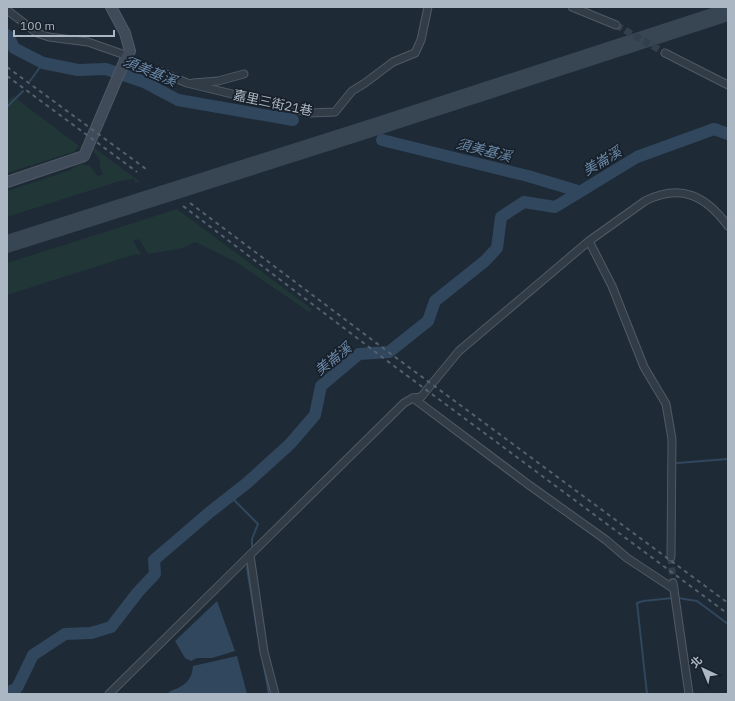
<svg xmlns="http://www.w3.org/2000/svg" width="735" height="701" font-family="'IBM Plex Sans','Noto Sans TC',sans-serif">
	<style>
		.green { fill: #203637 }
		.water { fill: #31475e }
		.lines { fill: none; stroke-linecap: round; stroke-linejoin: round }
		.stream { stroke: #31475e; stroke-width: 2 }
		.river { stroke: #31475e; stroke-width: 12 }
		.taxiway { stroke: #384552; stroke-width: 18 }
		.street-tunnel { stroke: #333f4b; stroke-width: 7; stroke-dasharray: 7 3.5; stroke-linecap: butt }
		.street-casing { stroke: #4f5a65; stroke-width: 9 }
		.secondary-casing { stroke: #4f5a65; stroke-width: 12 }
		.street { stroke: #323c47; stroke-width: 7 }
		.secondary { stroke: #404b5a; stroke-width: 10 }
		.rail { stroke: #53606e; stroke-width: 2; stroke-dasharray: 4 4; stroke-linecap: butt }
		.labels { text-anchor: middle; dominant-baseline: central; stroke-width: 3.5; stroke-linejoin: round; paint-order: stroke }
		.street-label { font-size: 13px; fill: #acb7c4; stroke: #18212b }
		.water-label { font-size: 14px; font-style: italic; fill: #6b8aa9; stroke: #18212b }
	</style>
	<rect width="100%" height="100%" fill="#1e2a36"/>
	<!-- green -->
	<g class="green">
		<path d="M 13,96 L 79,146 L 73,152 L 7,173 L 7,102 Z"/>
		<path d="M 92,146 L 140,182 L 135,183 L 134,179 L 120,181 L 7,217 L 7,191 L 68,171 L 81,164 L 90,166 L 98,176 L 103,174 L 100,168 L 100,160 L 91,148 Z"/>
		<path d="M 177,209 L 312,309 L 309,312 L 236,262 L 195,242 L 183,248 L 148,254 L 139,239 L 133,241 L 141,254 L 138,255 L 136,254 L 7,295 L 7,263 Z"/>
	</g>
	<!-- water -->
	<g class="water">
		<path d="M 217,601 L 235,651 L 212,658 L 197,658 L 191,661 L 185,658 L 175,641 Z"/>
		<path d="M 237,656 L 247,694 L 167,694 C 170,691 172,690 176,689 C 187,684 192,678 193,666 Z"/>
	</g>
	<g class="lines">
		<!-- stream -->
		<g class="stream">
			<path d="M 30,81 L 43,63"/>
			<path d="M 7,107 L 23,91"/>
			<path d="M 677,463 L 728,459"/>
			<path d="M 231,497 L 258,524 L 252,539 L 252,546"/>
			<path d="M 248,564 L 247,568 L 258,636"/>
			<path d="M 678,598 L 697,601 L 728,624"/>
			<path d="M 263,662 L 269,694"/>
			<path d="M 647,694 L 637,603 L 643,601 L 673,598"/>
		</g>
		<!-- river -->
		<g class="river">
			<path d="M 7,35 L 9,37 L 14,48 L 43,63 L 78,70 L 106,69 L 144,82 L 178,100 L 293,120"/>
			<path d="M 382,140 L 528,176 L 578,191"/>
			<path d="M 7,693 L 17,688 L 33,655 L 65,634 L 91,633 L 111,627 L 138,592 L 155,574 L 154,560 L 210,512 L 247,483 L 290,444 L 315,415 L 321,386 L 359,354 L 389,352 L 428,321 L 435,301 L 485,261 L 497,248 L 501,217 L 524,202 L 555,207 L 637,157 L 714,129 L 728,134"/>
		</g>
		<!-- taxiway -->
		<path class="taxiway" d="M 7,244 L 381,125 L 728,12"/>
		<!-- street-tunnel -->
		<g class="street-tunnel">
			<path d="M 616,25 L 665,53"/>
			<path d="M 671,557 L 673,583"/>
		</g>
		<defs>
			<g id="street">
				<path d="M 572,7 L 616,25"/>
				<path d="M 7,10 L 37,33 L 49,37 L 88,42 L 128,56"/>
				<path d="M 665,53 L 728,85"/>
				<path d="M 161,72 L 187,83 L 310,113 L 335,112 L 352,91 L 365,83 L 393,62 L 415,53 L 421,40 L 428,7"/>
				<path d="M 193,83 L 218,81 L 244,74"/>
				<path d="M 589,241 L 612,286 L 644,367 L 666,404 L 672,439 L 671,557"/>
				<path d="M 413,398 L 529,485 L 606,540 L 627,558 L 674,589"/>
				<path d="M 250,555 L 264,652 L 275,694"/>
				<path d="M 673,583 L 689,694"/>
				<path d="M 109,694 L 404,403 L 413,398 L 421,397 L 459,351 L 589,241 L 645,201 C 681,183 706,196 728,226"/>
			</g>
			<path id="secondary" d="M 7,182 L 84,156 L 125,60 L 130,51 L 125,33 L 111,7"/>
		</defs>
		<!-- street casing -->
		<use href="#street" class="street-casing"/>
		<!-- secondary casing -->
		<use href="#secondary" class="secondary-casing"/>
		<!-- street -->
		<use href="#street" class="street"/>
		<!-- secondary -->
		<use href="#secondary" class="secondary"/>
		<!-- rail -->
		<g class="rail">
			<path d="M 7,67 L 146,169"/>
			<path d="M 7,76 L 137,172"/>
			<path d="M 190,203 L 391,354 L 728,603"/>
			<path d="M 183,206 L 386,360 L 728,614"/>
		</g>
	</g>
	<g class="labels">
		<!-- street labels -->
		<g class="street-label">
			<text transform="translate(273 103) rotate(12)">嘉里三街21巷</text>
		</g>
		<!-- water labels -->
		<g class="water-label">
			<text transform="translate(150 71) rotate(23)">須美基溪</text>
			<text transform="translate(484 150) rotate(14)">須美基溪</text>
			<text transform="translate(602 161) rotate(-31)">美崙溪</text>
			<text transform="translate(333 359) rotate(-39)">美崙溪</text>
		</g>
	</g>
	<!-- border -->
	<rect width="735" height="701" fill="none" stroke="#acb7c4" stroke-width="16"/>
	<!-- north arrow -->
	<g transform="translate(703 669) rotate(316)" stroke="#18212b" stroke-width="3" paint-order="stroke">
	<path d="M0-3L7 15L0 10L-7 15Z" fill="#acb7c4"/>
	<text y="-6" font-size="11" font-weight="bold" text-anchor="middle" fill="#acb7c4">北</text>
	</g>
	<!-- scale -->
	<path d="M14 30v6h100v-6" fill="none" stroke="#acb7c4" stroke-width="2"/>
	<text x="20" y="30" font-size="12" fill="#acb7c4" stroke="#18212b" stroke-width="3" paint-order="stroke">100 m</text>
</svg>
